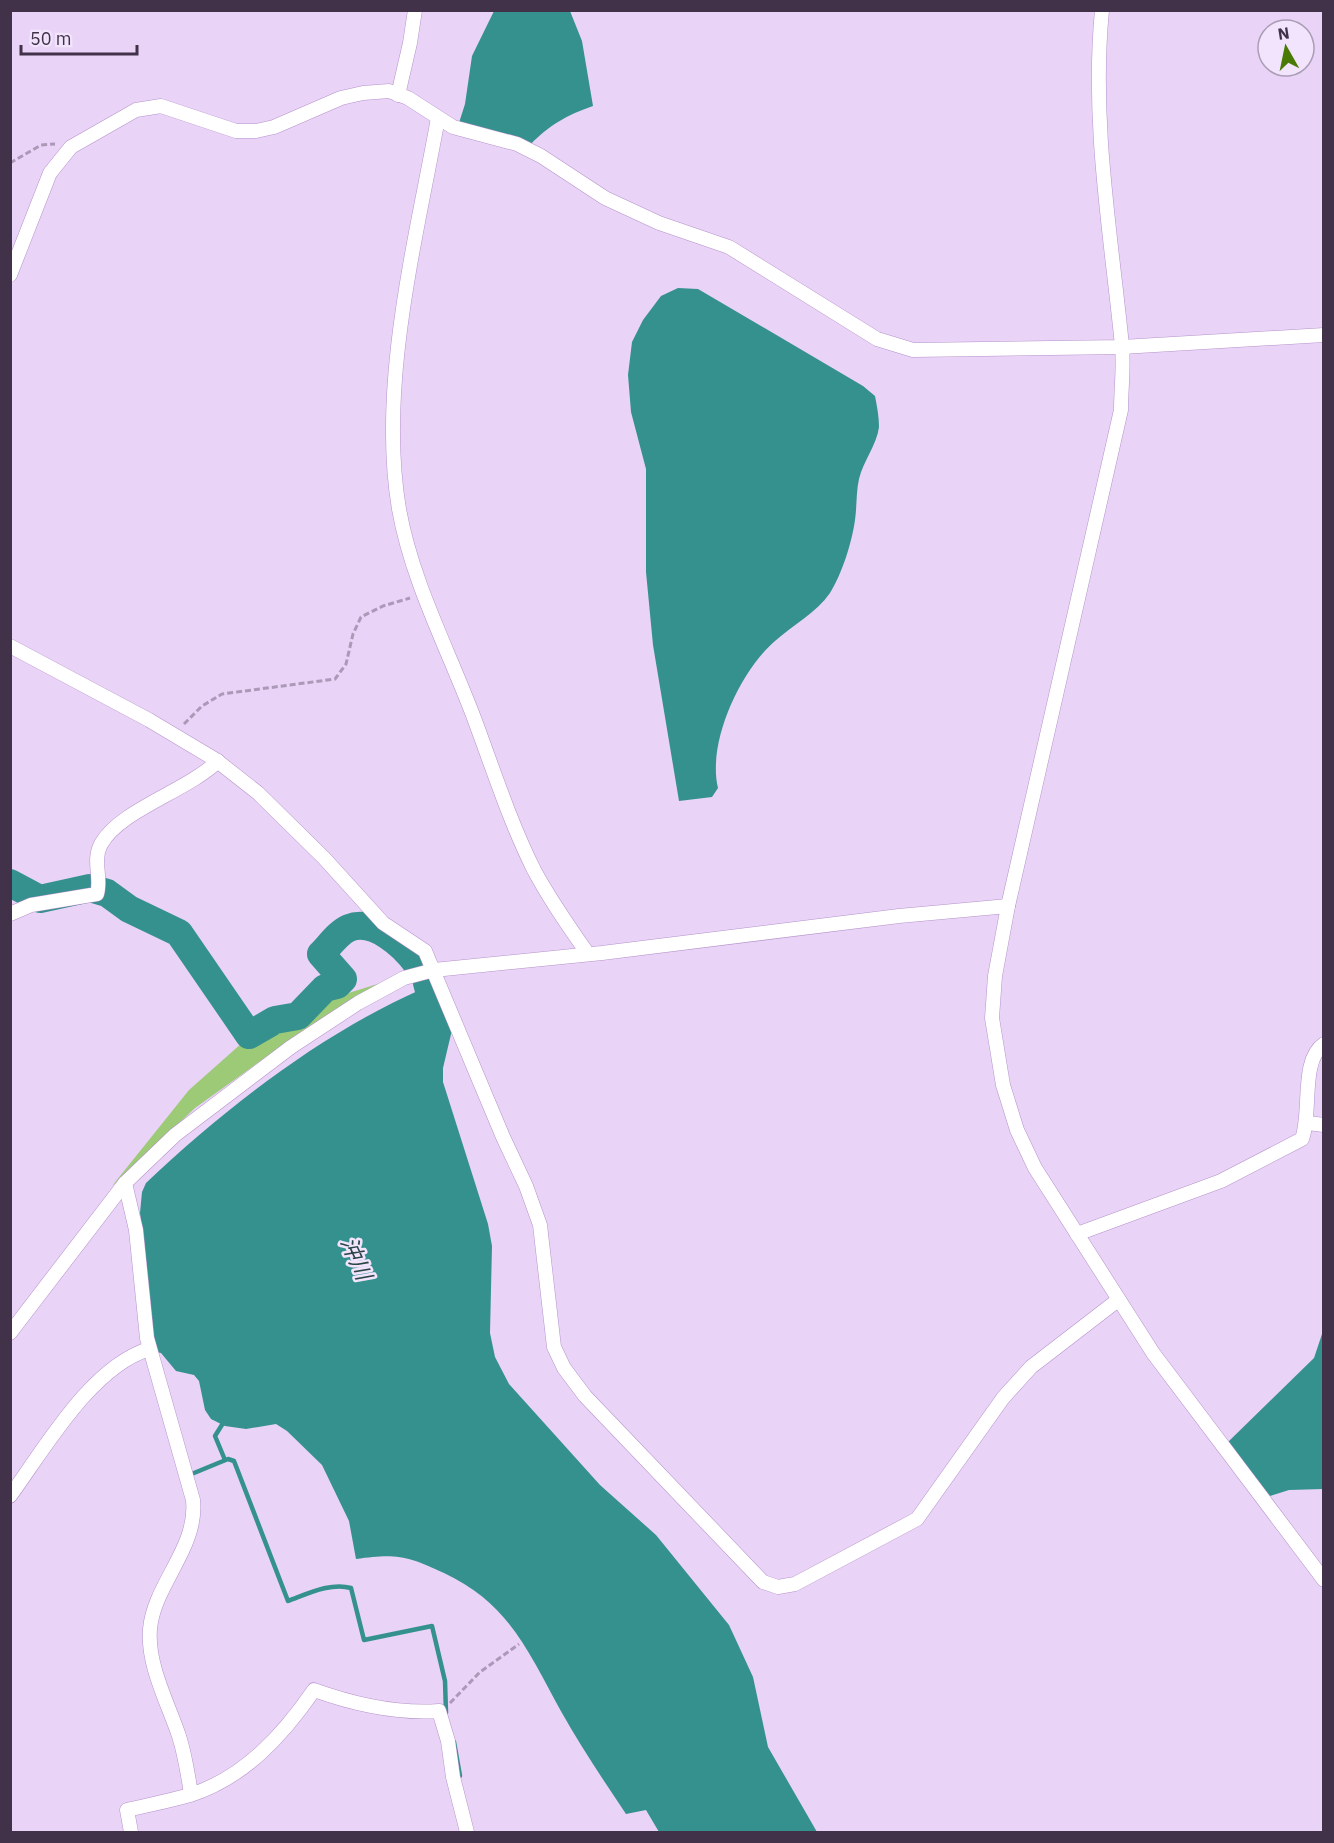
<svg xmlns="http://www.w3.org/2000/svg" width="1334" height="1843" font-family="'IBM Plex Sans','Noto Sans JP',sans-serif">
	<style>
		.green { fill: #9cca77 }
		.water { fill: #34918e }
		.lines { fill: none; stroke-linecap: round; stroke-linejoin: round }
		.stream { stroke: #34918e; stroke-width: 4.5 }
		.river { stroke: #34918e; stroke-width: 28 }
		.street-casing { stroke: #b693cb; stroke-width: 15 }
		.path { stroke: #ac99b8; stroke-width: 3; stroke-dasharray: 6 3; stroke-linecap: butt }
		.street { stroke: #fff; stroke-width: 14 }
		.labels { text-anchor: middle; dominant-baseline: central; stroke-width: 5; stroke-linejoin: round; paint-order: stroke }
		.water-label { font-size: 22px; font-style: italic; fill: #2a4645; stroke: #f2e4fc }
	</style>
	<rect width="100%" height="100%" fill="#e9d3f7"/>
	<!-- green -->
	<path class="green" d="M 387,981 L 259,1062 L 195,1108 L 112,1186 L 189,1090 L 242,1043 L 277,1022 L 299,1018 L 318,1000 L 339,996 Z"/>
	<!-- water -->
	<g class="water">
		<path d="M 494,11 L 570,11 L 582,41 L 593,106 C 567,115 549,125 530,145 L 458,126 L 465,104 L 472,56 Z"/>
		<path d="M 678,288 L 698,289 L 863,386 L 875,396 C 877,406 879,417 879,427 C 877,444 863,462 859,479 C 856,492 857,506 855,520 C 852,542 842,574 830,593 C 816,613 793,625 775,641 C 740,671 707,743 718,788 L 712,797 L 679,801 L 653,645 L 646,572 L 646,469 L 631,412 L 628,375 L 632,342 L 643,320 L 661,296 Z"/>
		<path d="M 422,989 L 431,1007 L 443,1003 L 452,1030 L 443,1068 L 443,1082 L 488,1224 L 492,1246 L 490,1333 L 495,1357 L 509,1384 L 600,1485 L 656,1535 L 729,1625 L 753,1677 L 768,1747 L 817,1832 L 659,1832 L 646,1810 L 626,1814 C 604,1781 581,1747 562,1713 C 528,1652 510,1604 444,1573 C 408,1556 396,1553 356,1559 L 349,1521 L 322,1465 L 287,1431 L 276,1424 L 246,1429 L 225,1426 L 211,1419 L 205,1410 L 199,1381 L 194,1375 L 176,1371 L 161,1353 L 156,1352 L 153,1340 L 140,1213 L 142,1192 L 146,1183 C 225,1108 322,1033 422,989 Z"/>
		<path d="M 1323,1331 L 1323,1489 L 1289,1490 L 1270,1496 L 1228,1442 L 1314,1358 Z"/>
	</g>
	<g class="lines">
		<!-- stream -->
		<g class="stream">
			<path d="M 225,1460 L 215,1436 L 225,1420"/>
			<path d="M 194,1473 L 228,1459 L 234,1461 L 288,1601 C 307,1594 331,1582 351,1588 L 364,1640 L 432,1626 L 445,1681 L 446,1713"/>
			<path d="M 454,1742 L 460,1776"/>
		</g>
		<!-- river -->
		<g class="river">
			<path d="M 10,883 L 40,899 L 90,888 L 107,893 L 129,909 L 179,933 L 249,1035 L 275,1020 L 298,1016 L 325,988 L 337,985 L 343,979 L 321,954 C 329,946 339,932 349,928 C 374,918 404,946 417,964"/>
			<path d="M 408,1035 L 431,998 L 427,983"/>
		</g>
		<defs>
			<g id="street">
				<path d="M 1102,10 C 1091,123 1111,234 1122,346 C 1124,367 1121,389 1121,410 L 1008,906 L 995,976 L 992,1018 L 1003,1085 L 1017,1130 L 1035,1168 L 1153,1353 L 1324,1580"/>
				<path d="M 398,95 L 410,43 L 415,10"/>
				<path d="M 438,118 C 416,240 378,385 399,509 C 412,582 448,649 474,718 C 493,769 510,822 534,870 C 550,900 569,927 588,954"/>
				<path d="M 10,275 L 50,173 L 71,147 L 136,110 L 161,106 L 236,131 L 256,131 L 274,127 L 341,98 L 363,93 L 389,91 L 408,98 L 453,127 L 517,144 L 541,156 L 605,198 L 659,223 L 729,247 L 877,339 L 913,350 L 1122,347 L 1324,335"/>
				<path d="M 10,646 L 149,720 L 216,760 L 258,793 L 324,858 L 383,923 L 425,951 L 503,1137 L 526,1186 L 540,1225 L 554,1347 L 564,1368 L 585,1396 L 763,1582 L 778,1587 L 795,1584 L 917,1519 L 1003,1398 L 1031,1367 L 1118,1300"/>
				<path d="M 10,914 L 31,905 L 97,894 C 102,878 92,861 101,844 C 120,810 187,791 218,761"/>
				<path d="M 1308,1123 L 1324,1125"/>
				<path d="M 125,1183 L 136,1230 L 147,1338 L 193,1500 C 198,1548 154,1584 150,1629 C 147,1665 168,1703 179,1736 C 185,1755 188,1774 191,1794"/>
				<path d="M 1077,1234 L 1221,1181 L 1302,1139 C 1312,1112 1300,1060 1324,1044"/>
				<path d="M 10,1333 L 125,1183 L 175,1135 L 291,1047 L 358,1003 L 404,978 L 434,970 L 602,953 L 899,916 L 1008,906"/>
				<path d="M 10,1496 C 45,1448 91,1367 149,1349"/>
				<path d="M 131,1832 L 127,1810 C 148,1805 169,1801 190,1795 C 244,1778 283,1735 314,1690 C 353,1704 397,1714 439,1711 L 448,1741 L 453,1777 L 467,1832"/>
			</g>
		</defs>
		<!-- street casing -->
		<use href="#street" class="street-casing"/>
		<!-- path -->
		<g class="path">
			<path d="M 10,163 L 41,145 L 55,144"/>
			<path d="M 184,724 L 202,706 L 222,694 L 335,679 L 346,664 L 353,634 L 361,617 L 383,606 L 410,598"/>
			<path d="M 450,1703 L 480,1672 L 519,1644"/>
		</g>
		<!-- street -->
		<use href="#street" class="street"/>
	</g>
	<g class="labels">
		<!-- water labels -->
		<g class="water-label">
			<text transform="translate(357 1258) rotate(66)">沖川</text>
		</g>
	</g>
	<!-- border -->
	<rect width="1334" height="1843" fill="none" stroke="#41324a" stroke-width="24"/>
	<!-- north arrow -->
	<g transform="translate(1286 48) rotate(351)"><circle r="28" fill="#f2e4fc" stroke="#ab9db5" stroke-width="1.5"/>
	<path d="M0-4.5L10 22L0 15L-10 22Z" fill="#497a05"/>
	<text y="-9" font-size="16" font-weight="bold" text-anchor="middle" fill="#41324a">N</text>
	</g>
	<!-- scale -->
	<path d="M21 45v9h116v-9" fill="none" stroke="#41324a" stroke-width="3"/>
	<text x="30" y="45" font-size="18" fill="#41324a" stroke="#f2e4fc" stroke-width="4.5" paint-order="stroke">50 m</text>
</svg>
